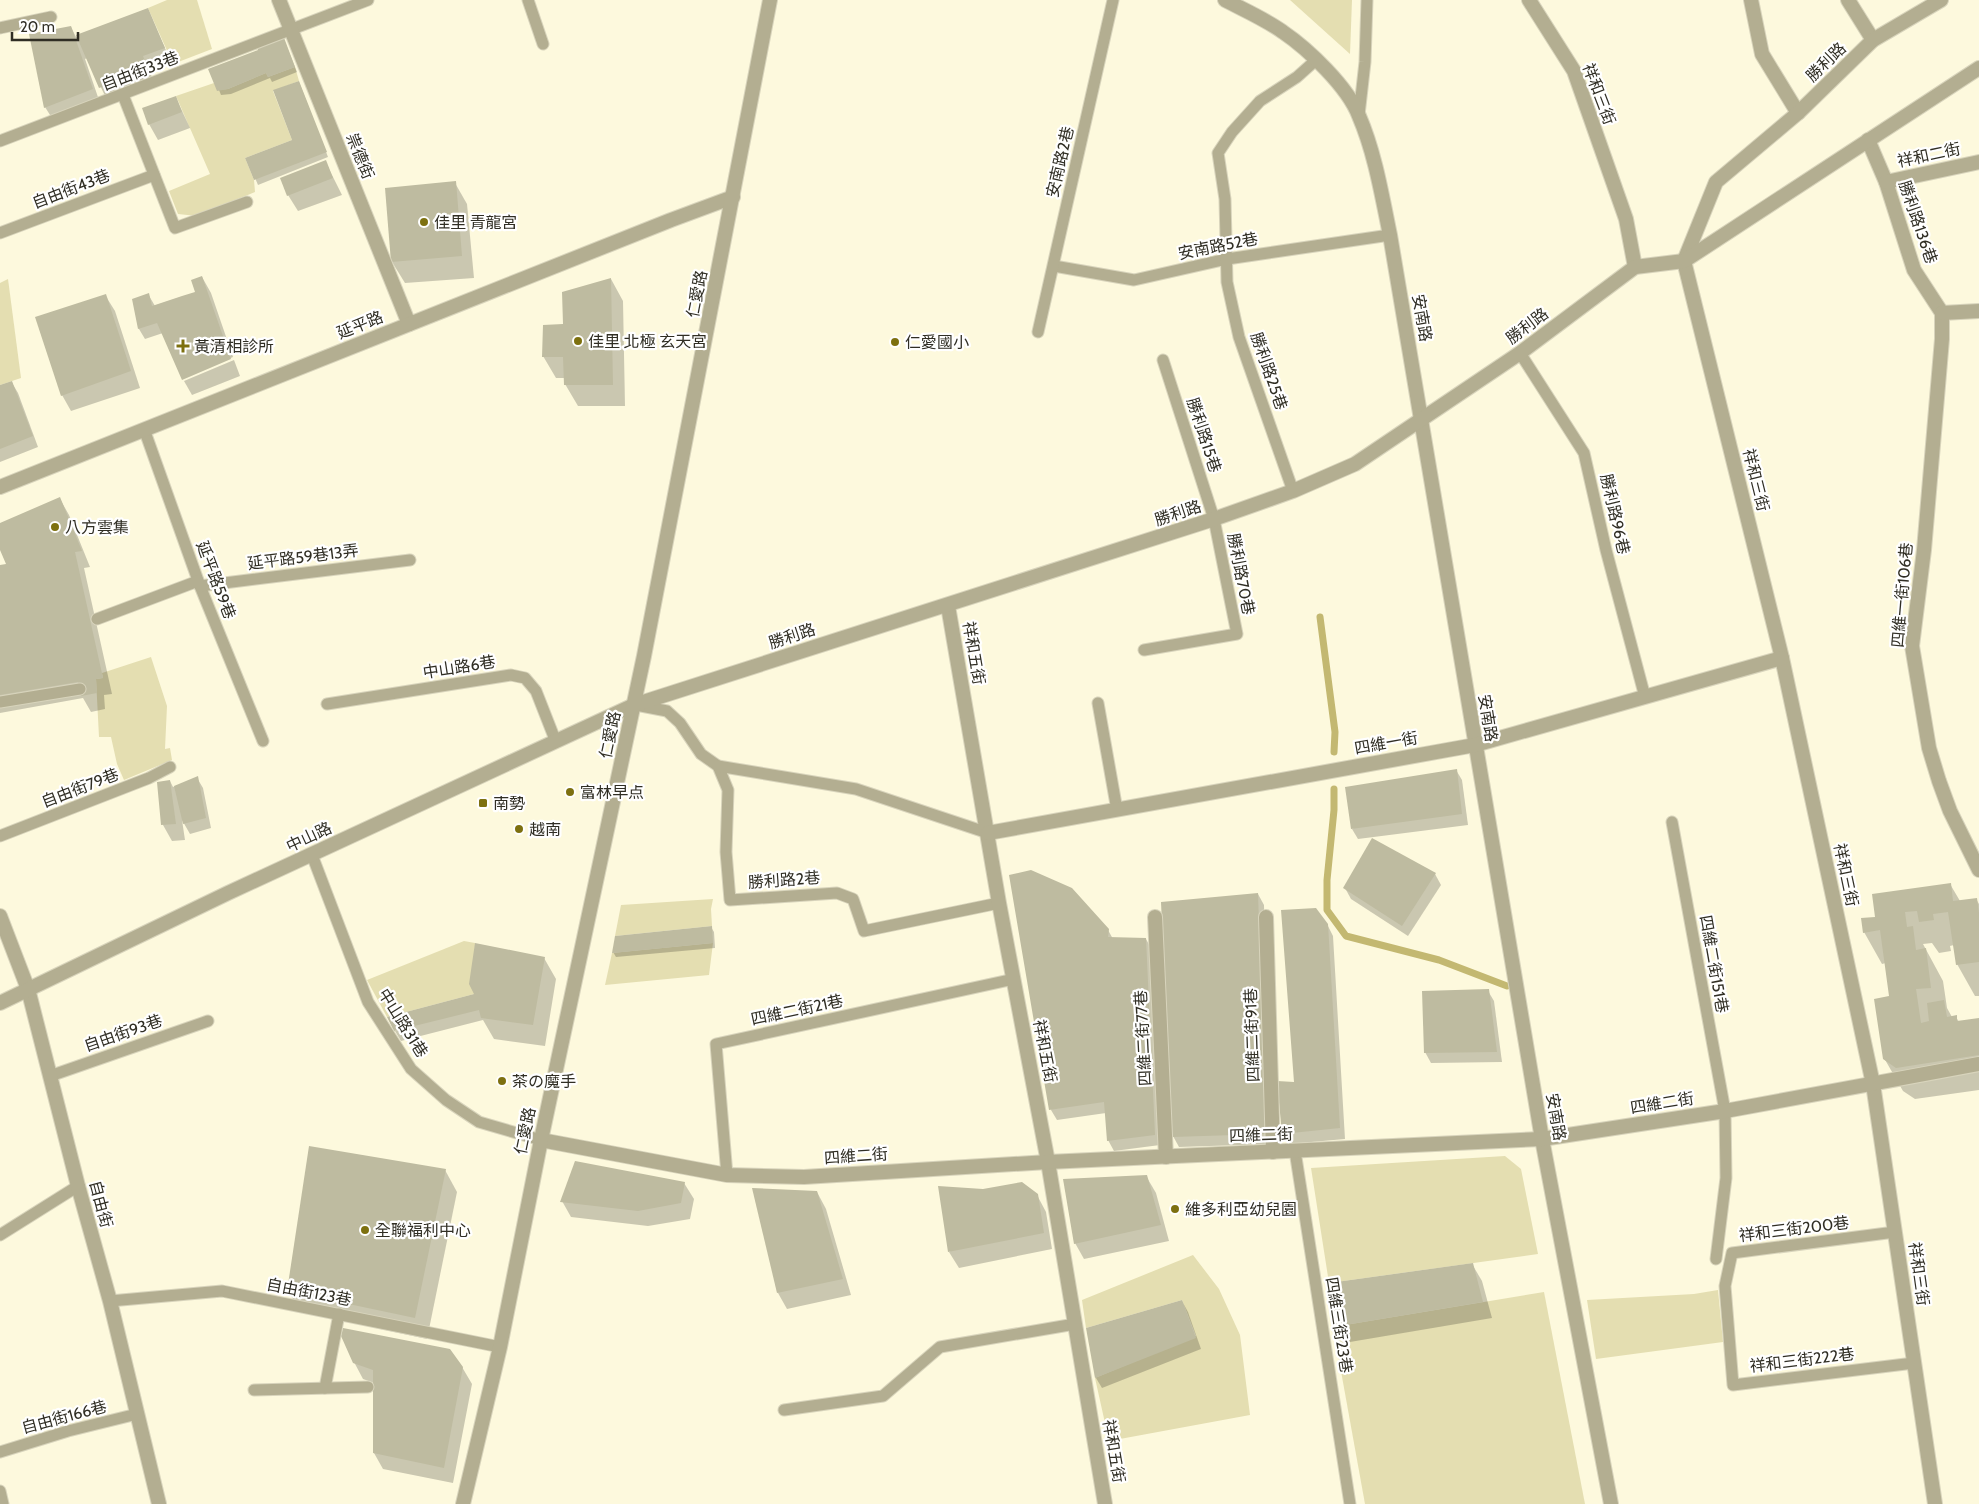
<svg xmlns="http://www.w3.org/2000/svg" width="1979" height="1504" font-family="Cabin,'Noto Sans TC','Noto Sans JP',sans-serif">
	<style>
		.green { fill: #e4deb1 }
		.shadow { fill: #0003 }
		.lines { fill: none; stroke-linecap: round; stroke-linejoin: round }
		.stream { stroke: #c3b871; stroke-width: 7 }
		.building { fill: #bebba0 }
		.service-casing { stroke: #d8d4bc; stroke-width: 13 }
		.minor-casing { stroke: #d8d4bc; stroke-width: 16 }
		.service { stroke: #b3ae91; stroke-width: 11 }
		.minor { stroke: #b3ae91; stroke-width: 14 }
		.poi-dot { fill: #7d700f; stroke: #fff; stroke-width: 2 }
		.labels { text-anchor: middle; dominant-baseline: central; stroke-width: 4.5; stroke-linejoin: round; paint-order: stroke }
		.street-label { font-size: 16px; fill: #302e24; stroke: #fff }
		.poi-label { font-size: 16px; fill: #302e24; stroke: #fff; text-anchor: start }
	</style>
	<rect width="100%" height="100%" fill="#fdf9dd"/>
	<!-- green -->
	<g class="green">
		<path d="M 167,0 L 197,0 L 212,49 L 173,64 L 148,8 Z"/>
		<path d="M 1290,0 L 1352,0 L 1350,54 Z"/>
		<path d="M 295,67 L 299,81 L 273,91 L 292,140 L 245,158 L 254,180 L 255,192 L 197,216 L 178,214 L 169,191 L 210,174 L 176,96 L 214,83 L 218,90 L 228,89 L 266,73 L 268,77 Z"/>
		<path d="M 8,279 L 21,378 L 0,385 L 0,283 Z"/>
		<path d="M 151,657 L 167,706 L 165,749 L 170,748 L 172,760 L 124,780 L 117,764 L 111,737 L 99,737 L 96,679 L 103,678 L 102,673 Z"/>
		<path d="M 713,899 L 711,909 L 712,926 L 615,936 L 621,905 Z"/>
		<path d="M 464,941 L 475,943 L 474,994 L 387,1017 L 367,980 Z"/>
		<path d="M 713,943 L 709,975 L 605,985 L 612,953 Z"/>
		<path d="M 1505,1156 L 1521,1169 L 1538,1254 L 1329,1283 L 1311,1168 Z"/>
		<path d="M 1193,1255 L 1219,1289 L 1240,1335 L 1250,1415 L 1109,1441 L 1095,1378 L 1196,1336 L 1182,1300 L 1086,1328 L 1082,1300 Z"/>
		<path d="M 1718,1290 L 1723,1342 L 1596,1359 L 1587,1300 L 1694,1294 Z"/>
		<path d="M 1544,1292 L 1585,1504 L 1365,1504 L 1333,1327 Z"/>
	</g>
	<!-- shadow -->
	<g class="shadow">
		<path d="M 147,9 L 170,59 L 148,67 L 154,82 L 106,98 L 87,58 L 85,59 L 101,106 L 55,123 L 45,107 L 71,27 L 76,37 Z"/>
		<path d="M 283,37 L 297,72 L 272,82 L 270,78 L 231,94 L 221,95 L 219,90 L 260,51 Z"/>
		<path d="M 299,82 L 328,157 L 258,185 L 247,159 L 294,141 Z"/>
		<path d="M 176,98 L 190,128 L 158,140 L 149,124 Z"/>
		<path d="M 325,161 L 342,195 L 298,211 L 288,195 Z"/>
		<path d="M 455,183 L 467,204 L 474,278 L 405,283 L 392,262 L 386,189 Z"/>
		<path d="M 202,277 L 211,293 L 233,357 L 183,378 L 163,333 L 145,339 L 139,329 L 133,300 L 148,294 L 155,306 L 197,292 Z"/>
		<path d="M 611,279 L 623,301 L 625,406 L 578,406 L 565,384 L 565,378 L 556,378 L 543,356 L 564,325 Z"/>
		<path d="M 105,295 L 115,311 L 140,388 L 71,411 L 62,395 Z"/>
		<path d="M 234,360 L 240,376 L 192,395 L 184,381 Z"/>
		<path d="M 12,383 L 18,393 L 38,447 L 0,462 L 0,386 Z"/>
		<path d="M 60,499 L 69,515 L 90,567 L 84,568 L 112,694 L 104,695 L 105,709 L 91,712 L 83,698 L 0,713 L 0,566 L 8,565 L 0,546 L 0,524 Z"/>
		<path d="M 1456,770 L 1462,780 L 1468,825 L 1358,839 L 1352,829 Z"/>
		<path d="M 197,778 L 203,788 L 211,828 L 190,834 L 182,820 L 185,840 L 172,841 L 163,825 L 170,781 L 173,787 Z"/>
		<path d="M 1435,874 L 1441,885 L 1408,936 L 1351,899 L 1345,888 Z"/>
		<path d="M 1950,884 L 1960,901 L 1976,899 L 1979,904 L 1979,996 L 1975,996 L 1957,964 L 1954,945 L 1950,946 L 1951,951 L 1939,953 L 1932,943 L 1923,944 L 1943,981 L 1947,1008 L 1952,1017 L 1956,1017 L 1959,1022 L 1979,1019 L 1979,1090 L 1915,1099 L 1903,1091 L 1884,1058 L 1891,997 L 1886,963 L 1882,964 L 1864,932 L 1876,918 Z"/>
		<path d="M 1258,894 L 1264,905 L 1271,1144 L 1179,1147 L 1173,1136 Z"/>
		<path d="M 1327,924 L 1333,936 L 1345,1139 L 1289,1144 L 1283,1133 L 1296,1083 Z"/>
		<path d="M 711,927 L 714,932 L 715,948 L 616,957 L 613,952 Z"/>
		<path d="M 1108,930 L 1113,939 L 1146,939 L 1152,950 L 1160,1145 L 1114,1151 L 1108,1140 L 1106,1113 L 1057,1120 L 1051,1110 Z"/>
		<path d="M 544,958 L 556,979 L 545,1046 L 494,1039 L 483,1020 L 401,1041 L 395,1031 L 474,995 Z"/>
		<path d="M 1488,991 L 1494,1001 L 1502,1062 L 1431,1063 L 1425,1052 Z"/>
		<path d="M 445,1170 L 457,1192 L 427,1339 L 301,1312 L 288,1291 Z"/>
		<path d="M 1146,1176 L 1156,1193 L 1169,1241 L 1084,1259 L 1075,1243 Z"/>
		<path d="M 684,1183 L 694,1199 L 690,1219 L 648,1226 L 571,1217 L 562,1201 Z"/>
		<path d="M 817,1192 L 826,1209 L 851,1295 L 787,1309 L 778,1293 Z"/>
		<path d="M 1037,1195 L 1046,1212 L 1052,1249 L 959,1268 L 949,1252 Z"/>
		<path d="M 1472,1264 L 1482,1281 L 1492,1318 L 1344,1343 L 1335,1327 L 1331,1284 Z"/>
		<path d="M 1182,1301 L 1188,1312 L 1201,1349 L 1102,1388 L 1096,1378 L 1088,1329 Z"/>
		<path d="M 354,1362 L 462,1367 L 472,1384 L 453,1483 L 383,1469 L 374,1453 L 374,1383 L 363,1379 Z"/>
	</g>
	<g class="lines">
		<!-- stream -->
		<g class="stream">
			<path d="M 1320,617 L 1335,732 L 1334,752"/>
			<path d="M 1334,789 L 1334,810 L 1327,880 L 1327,910 L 1346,936 L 1439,960 L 1507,986"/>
		</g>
	</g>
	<!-- building -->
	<g class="building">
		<path d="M 148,8 L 165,48 L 143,56 L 149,71 L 99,88 L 76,35 Z"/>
		<path d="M 71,26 L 93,89 L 44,108 L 29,34 Z"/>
		<path d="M 283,35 L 295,67 L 268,77 L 266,73 L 228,89 L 217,91 L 208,69 L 258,50 L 256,45 Z"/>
		<path d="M 299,81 L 327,152 L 254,180 L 245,158 L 292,140 L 273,90 Z"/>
		<path d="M 176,96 L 182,112 L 148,125 L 142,108 Z"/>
		<path d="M 326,160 L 333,178 L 287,196 L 280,178 Z"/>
		<path d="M 456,181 L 462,256 L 391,262 L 385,188 Z"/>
		<path d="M 202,276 L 231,359 L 182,380 L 157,323 L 138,329 L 132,299 L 149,293 L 152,306 L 182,296 L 195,292 L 191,280 Z"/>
		<path d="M 611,278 L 613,385 L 564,385 L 563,357 L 542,357 L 543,325 L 563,324 L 562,292 Z"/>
		<path d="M 106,294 L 131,371 L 61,396 L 35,317 Z"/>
		<path d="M 12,381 L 33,436 L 0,449 L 0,385 Z"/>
		<path d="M 60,497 L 82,551 L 75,552 L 103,678 L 96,679 L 97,693 L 81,696 L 78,682 L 0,695 L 0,565 L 6,564 L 0,550 L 0,523 Z"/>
		<path d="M 1457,769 L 1462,814 L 1351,829 L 1345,787 Z"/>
		<path d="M 198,776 L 206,818 L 183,824 L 174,786 Z"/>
		<path d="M 170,780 L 176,824 L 161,825 L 157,782 Z"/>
		<path d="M 1372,838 L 1436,873 L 1402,926 L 1343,888 Z"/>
		<path d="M 1031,870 L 1072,888 L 1109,929 L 1108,937 L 1146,938 L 1155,1135 L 1107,1141 L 1104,1102 L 1049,1110 L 1009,875 Z"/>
		<path d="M 1951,883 L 1953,901 L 1977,898 L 1979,913 L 1979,962 L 1956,965 L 1948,912 L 1933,914 L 1934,920 L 1919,922 L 1917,911 L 1905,912 L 1907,927 L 1913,926 L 1916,950 L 1926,948 L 1931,988 L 1916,989 L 1921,1023 L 1929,1021 L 1927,1003 L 1944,1000 L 1947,1017 L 1957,1015 L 1957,1021 L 1979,1018 L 1979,1055 L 1896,1068 L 1883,1059 L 1874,999 L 1889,996 L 1880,930 L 1863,933 L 1861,918 L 1875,917 L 1872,894 Z"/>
		<path d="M 1258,893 L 1266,1134 L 1172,1137 L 1161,902 Z"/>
		<path d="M 1316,908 L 1328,924 L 1340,1128 L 1282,1134 L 1277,1081 L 1294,1082 L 1281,910 Z"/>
		<path d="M 712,926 L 713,943 L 612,953 L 615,936 Z"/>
		<path d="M 475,943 L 545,957 L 533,1025 L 481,1018 L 479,1010 L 394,1031 L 387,1017 L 474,994 L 469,984 Z"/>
		<path d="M 1489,989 L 1497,1052 L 1424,1053 L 1422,991 Z"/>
		<path d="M 309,1146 L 446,1169 L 415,1318 L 287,1291 Z"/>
		<path d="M 575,1161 L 685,1182 L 681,1203 L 638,1211 L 560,1202 Z"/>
		<path d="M 1147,1175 L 1161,1225 L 1074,1244 L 1063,1179 Z"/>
		<path d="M 1022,1182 L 1038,1194 L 1044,1233 L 948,1252 L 938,1186 L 983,1189 Z"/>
		<path d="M 752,1188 L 817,1191 L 843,1279 L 777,1293 Z"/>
		<path d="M 1473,1263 L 1483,1302 L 1333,1327 L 1329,1283 Z"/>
		<path d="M 1182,1300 L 1196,1338 L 1095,1378 L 1086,1328 Z"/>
		<path d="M 343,1328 L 450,1349 L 463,1367 L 444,1468 L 373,1453 L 373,1370 L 353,1363 L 341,1336 Z"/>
	</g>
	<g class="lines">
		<defs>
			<g id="service">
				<path d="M 528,0 L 543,44"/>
				<path d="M 0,28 L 51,17"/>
				<path d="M 123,95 L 175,228 L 247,202"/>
				<path d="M 1359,115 L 1365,62 L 1367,0"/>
				<path d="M 0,141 L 368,0"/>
				<path d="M 0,233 L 154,175"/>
				<path d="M 1054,266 L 1134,280 L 1227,259 L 1390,235"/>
				<path d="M 1038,332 L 1113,0"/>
				<path d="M 1520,353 L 1584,453 L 1606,550 L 1645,697"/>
				<path d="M 144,429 L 200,586 L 263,741"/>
				<path d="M 1293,491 L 1239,337 L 1227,282 L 1225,199 L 1218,153 L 1232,132 L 1260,101 L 1297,77 L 1316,60"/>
				<path d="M 200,586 L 410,560"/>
				<path d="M 97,619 L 198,581"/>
				<path d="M 1144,650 L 1237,634 L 1214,519 L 1163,360"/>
				<path d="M 0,702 L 80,689"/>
				<path d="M 1098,703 L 1117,810"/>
				<path d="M 327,704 L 511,675 L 525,678 L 536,691 L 556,742"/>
				<path d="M 636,705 L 667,711 L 680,723 L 701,754 L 718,766 L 728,790 L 726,852 L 730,900 L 837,893 L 853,899 L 864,931 L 999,903"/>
				<path d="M 718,766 L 856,789 L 988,833"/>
				<path d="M 1672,822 L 1725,1111 L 1726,1178 L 1716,1259"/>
				<path d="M 0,836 L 149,778 L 170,767"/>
				<path d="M 312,855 L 368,1002 L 411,1069 L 446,1100 L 479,1122 L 541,1140"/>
				<path d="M 50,1076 L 208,1021"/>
				<path d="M 1295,1151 L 1350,1504"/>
				<path d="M 727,1175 L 716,1044 L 1014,979"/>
				<path d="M 1895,1232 L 1732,1253 L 1725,1286 L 1733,1385 L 1914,1363"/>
				<path d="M 0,1235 L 78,1186"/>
				<path d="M 110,1301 L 222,1291 L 500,1347"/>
				<path d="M 325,1388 L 339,1314"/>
				<path d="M 254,1390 L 368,1387"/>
				<path d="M 784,1410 L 883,1396 L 940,1347 L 1075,1324"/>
				<path d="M 0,1452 L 68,1431 L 137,1414"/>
				<path d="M 0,1491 L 3,1504"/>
			</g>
			<g id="minor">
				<path d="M 279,0 L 409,324"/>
				<path d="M 1225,0 C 1244,10 1265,19 1283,32 C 1308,49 1348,87 1359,116 C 1375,153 1382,196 1390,235 L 1542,1139 L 1611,1504"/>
				<path d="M 1529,0 L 1574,71 L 1626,219 L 1635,267"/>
				<path d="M 1751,0 L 1762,54 L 1798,113"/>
				<path d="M 1848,0 L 1873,40"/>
				<path d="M 1868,140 L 1886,182 L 1914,270 L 1942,313"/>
				<path d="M 1886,182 L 1979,162"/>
				<path d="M 1684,261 L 1782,658 L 1873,1084 L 1935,1504"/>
				<path d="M 1684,261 L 1716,182 L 1798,113 L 1873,40 L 1941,0"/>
				<path d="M 1942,313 L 1942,339 L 1924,550 L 1912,646 L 1929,748 L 1939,781 L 1950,811 L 1979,870"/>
				<path d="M 1942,313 L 1979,311"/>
				<path d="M 0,487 L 671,220 L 733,197"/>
				<path d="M 948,606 L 999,903 L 1048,1162 L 1105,1504"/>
				<path d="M 988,833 L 1475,745 L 1782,658"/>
				<path d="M 0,916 L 28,989 L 78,1186 L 110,1301 L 159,1504"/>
				<path d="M 1155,917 L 1166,1157"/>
				<path d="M 1266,917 L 1273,1152"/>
				<path d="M 0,1003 L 228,893 L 634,705 L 1214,519 L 1293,491 L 1355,464 L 1520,353 L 1635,267 L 1684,261 L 1979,68"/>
				<path d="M 541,1140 L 727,1175 L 804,1177 L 1048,1162 L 1542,1139 L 1725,1111 L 1979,1064"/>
				<path d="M 463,1504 L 500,1347 L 541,1140 L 644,656 L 770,0"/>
			</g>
		</defs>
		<!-- service casing -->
		<use href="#service" class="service-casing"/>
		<!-- minor casing -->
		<use href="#minor" class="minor-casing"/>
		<!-- service -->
		<use href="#service" class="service"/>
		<!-- minor -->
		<use href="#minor" class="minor"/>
	</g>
	<!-- markers -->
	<g class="poi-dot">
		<circle cx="424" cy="222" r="5"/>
		<circle cx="578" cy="341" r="5"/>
		<circle cx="895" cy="342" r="5"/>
		<path d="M180.5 338.5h5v5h5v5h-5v5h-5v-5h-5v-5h5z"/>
		<circle cx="55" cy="527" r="5"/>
		<circle cx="570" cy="792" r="5"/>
		<rect x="478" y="798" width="10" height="10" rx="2.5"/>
		<circle cx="519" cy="829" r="5"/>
		<circle cx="502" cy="1081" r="5"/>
		<circle cx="1175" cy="1209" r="5"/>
		<circle cx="365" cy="1230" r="5"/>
	</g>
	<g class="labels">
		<!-- street labels -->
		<g class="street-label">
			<text transform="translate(1826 62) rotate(-44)">勝利路</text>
			<text transform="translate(140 71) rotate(-21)">自由街33巷</text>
			<text transform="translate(1599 94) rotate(69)">祥和三街</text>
			<text transform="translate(1929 155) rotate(-12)">祥和二街</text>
			<text transform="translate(360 156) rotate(68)">祟德街</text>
			<text transform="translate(1060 162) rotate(-77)">安南路2巷</text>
			<text transform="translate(71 189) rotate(-21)">自由街43巷</text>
			<text transform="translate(1918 222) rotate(71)">勝利路136巷</text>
			<text transform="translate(1218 246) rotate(-11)">安南路52巷</text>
			<text transform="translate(697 294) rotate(-79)">仁愛路</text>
			<text transform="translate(1422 318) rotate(80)">安南路</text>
			<text transform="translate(360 325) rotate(-22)">延平路</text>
			<text transform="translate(1527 326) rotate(-37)">勝利路</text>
			<text transform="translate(1269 371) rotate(71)">勝利路25巷</text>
			<text transform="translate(1204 435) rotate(72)">勝利路15巷</text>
			<text transform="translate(1756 480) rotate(76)">祥和三街</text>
			<text transform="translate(1178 513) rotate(-18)">勝利路</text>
			<text transform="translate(1615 514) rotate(77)">勝利路96巷</text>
			<text transform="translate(303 557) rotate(-7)">延平路59巷13弄</text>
			<text transform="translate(1241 574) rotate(79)">勝利路70巷</text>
			<text transform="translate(216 580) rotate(69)">延平路59巷</text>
			<text transform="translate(1902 595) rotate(-85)">四維一街106巷</text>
			<text transform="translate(792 636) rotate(-18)">勝利路</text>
			<text transform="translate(974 653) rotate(80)">祥和五街</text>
			<text transform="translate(459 667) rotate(-9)">中山路6巷</text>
			<text transform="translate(1488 718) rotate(81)">安南路</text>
			<text transform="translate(610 735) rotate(-78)">仁愛路</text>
			<text transform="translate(1386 743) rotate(-10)">四維一街</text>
			<text transform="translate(80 788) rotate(-21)">自由街79巷</text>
			<text transform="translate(309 837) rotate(-25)">中山路</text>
			<text transform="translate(1846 875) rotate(78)">祥和三街</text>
			<text transform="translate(784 880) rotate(-4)">勝利路2巷</text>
			<text transform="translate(1714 964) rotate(80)">四維二街151巷</text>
			<text transform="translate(797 1010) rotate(-12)">四維二街21巷</text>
			<text transform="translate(403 1023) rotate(58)">中山路31巷</text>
			<text transform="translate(123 1033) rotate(-19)">自由街93巷</text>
			<text transform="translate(1252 1035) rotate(-92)">四維二街91巷</text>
			<text transform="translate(1143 1038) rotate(-93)">四維二街77巷</text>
			<text transform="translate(1045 1051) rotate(79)">祥和五街</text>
			<text transform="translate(1662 1103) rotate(-9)">四維二街</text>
			<text transform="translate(1556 1117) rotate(80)">安南路</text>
			<text transform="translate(525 1131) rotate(-78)">仁愛路</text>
			<text transform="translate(1261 1135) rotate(-2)">四維二街</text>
			<text transform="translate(856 1156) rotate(-4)">四維二街</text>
			<text transform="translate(101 1204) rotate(75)">自由街</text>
			<text transform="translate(1794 1229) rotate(-7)">祥和三街200巷</text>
			<text transform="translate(1919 1274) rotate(82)">祥和三街</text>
			<text transform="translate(309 1292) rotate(11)">自由街123巷</text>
			<text transform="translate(1339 1325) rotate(81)">四維三街23巷</text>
			<text transform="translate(1802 1360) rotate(-7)">祥和三街222巷</text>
			<text transform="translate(64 1417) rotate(-15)">自由街166巷</text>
			<text transform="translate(1114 1451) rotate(80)">祥和五街</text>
		</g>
		<!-- poi labels -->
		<g class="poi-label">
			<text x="434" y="222">佳里 青龍宮</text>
			<text x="588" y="341">佳里 北極 玄天宮</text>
			<text x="905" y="342">仁愛國小</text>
			<text x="194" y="346">黃清相診所</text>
			<text x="65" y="527">八方雲集</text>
			<text x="580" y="792">富林早点</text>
			<text x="493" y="803">南勢</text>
			<text x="529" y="829">越南</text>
			<text x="512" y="1081">茶の魔手</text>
			<text x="1185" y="1209">維多利亞幼兒園</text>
			<text x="375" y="1230">全聯福利中心</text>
		</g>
	</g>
	<!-- scale -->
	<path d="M12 32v8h66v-8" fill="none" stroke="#302e24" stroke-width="2.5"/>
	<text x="20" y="32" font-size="15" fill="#302e24" stroke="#ffffff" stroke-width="4" paint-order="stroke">20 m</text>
</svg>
